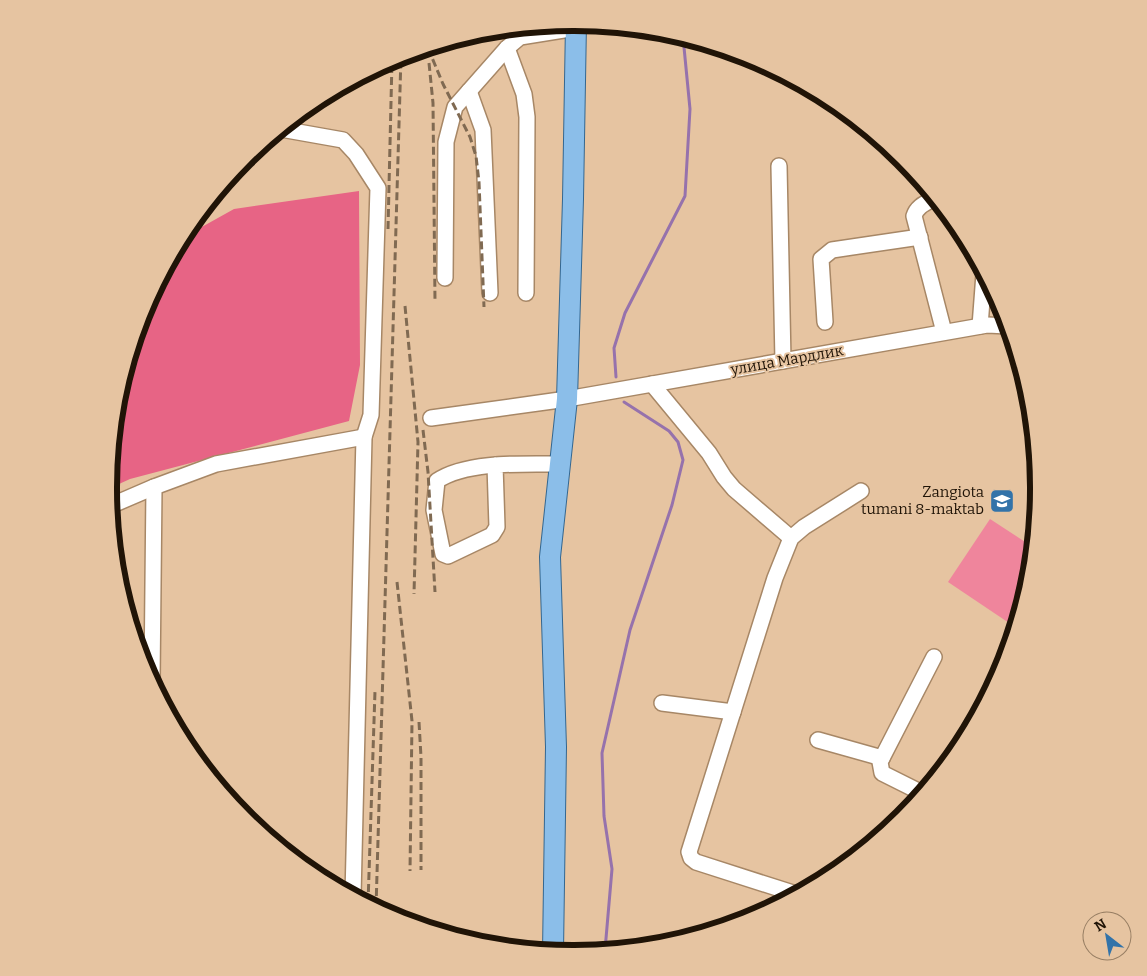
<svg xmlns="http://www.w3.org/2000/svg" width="1147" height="976" font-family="Bitter,serif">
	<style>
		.green { fill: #ef859c }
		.forest { fill: #e76485 }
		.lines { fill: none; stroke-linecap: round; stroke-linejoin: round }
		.stream { stroke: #9672ac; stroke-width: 3 }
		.minor-casing { stroke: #a78766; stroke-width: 18 }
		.major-casing { stroke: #346790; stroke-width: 22 }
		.minor { stroke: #fff; stroke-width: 15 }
		.major { stroke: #8bbee9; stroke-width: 20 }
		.rail { stroke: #806a52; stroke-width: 3; stroke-dasharray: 8 4; stroke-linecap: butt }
		.labels { text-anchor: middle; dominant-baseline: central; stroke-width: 4; stroke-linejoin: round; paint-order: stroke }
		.street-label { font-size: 15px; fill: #201407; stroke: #e6c4a1 }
		.poi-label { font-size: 15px; fill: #201407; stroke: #e6c4a1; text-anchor: end }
		.rim { fill: none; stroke: #201407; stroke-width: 6 }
	</style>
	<rect width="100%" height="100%" fill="#e6c4a1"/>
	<!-- green -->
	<path class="green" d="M 990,519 L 1033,547 L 1030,579 L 1015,627 L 948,582 Z"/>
	<!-- forest -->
	<path class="forest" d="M 359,191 L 360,365 L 349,421 L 130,479 L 108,489 L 117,397 L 144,310 L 182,238 L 234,209 Z"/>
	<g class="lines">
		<!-- stream -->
		<g class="stream">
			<path d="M 616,377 L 614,348 L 625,313 L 685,196 L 690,109 L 683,37"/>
			<path d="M 605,950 L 612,869 L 604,816 L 602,753 L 630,630 L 672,505 L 683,460 L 678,442 L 669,431 L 624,402"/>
		</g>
		<defs>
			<g id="minor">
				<path d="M 507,48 L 524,94 L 527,117 L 526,293"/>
				<path d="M 469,91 L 483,130 L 490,293"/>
				<path d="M 281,129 L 343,140 L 356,154 L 378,188 L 371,415 L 364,437 L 353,896"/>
				<path d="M 779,166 L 783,361"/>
				<path d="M 935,198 C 926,203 917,206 914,216 L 944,332"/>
				<path d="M 445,278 L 446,142 L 455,107 L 507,48 L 520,37 L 576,28"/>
				<path d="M 825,322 L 821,259 L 832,250 L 920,237"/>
				<path d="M 980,326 L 984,274"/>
				<path d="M 652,384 L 709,453 L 724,477 L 734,489 L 791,538"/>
				<path d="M 431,418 L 567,399 L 987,325 L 1008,326"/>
				<path d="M 495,465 L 497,527 L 492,535 L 448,556 L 443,554 L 434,510 L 437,481 C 466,461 525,464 559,464"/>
				<path d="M 110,506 L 154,487 L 216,464 L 364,437"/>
				<path d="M 152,682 L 154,487"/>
				<path d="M 662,703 L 733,712"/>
				<path d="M 818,740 L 882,758"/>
				<path d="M 922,793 L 882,773 L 880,762 L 934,657"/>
				<path d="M 796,894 L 696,862 L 691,858 L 689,852 L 775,578 L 791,538 L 804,527 L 861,491"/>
			</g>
			<path id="major" d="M 553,952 L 556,747 L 550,557 L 567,399 L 573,199 L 576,23"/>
		</defs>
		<!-- minor casing -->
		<use href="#minor" class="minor-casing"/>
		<!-- major casing -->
		<use href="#major" class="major-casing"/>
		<!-- minor -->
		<use href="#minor" class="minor"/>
		<!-- major -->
		<use href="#major" class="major"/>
		<!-- rail -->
		<g class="rail">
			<path d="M 428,48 L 443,84 L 470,137 L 476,156 L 479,182 L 484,307"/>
			<path d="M 429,63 L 433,103 L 435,302"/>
			<path d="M 388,229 L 392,60"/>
			<path d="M 405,306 L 418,442 L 414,594"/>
			<path d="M 423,430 L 428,472 L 435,592"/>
			<path d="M 397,582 L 412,721 L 410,871"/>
			<path d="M 419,722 L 421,757 L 421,870"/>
			<path d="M 368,904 L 375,691"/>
			<path d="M 376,908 L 401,56"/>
		</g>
	</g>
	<!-- icons -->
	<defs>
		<symbol id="school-square" viewBox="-11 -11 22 22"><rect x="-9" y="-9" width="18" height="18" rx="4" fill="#3273a9" stroke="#e6c4a1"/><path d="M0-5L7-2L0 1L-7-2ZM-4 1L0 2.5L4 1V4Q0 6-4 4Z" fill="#fff"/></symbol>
	</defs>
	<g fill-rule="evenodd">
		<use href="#school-square" x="988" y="487" width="28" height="28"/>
	</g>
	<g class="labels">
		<!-- street labels -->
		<g class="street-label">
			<text transform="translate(787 360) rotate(-10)">улица Мардлик</text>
		</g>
		<!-- poi labels -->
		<g class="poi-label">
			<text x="984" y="492">Zangiota<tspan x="984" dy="17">tumani 8-maktab</tspan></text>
		</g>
	</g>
	<!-- crop -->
	<path d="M0 0H1147V976H0ZM573 31H574A456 456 0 0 1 1030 487V489A456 456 0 0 1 574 945H573A456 456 0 0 1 117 489V487A456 456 0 0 1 573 31Z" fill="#e6c4a1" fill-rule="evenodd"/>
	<path class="rim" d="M573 31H574A456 456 0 0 1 1030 487V489A456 456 0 0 1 574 945H573A456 456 0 0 1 117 489V487A456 456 0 0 1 573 31Z"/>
	<!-- north arrow -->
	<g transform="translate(1107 936) rotate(329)"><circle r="24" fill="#e6c4a1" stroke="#977e63"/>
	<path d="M0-4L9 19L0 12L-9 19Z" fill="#3273a9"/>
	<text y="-8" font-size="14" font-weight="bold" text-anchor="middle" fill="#201407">N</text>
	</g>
</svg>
